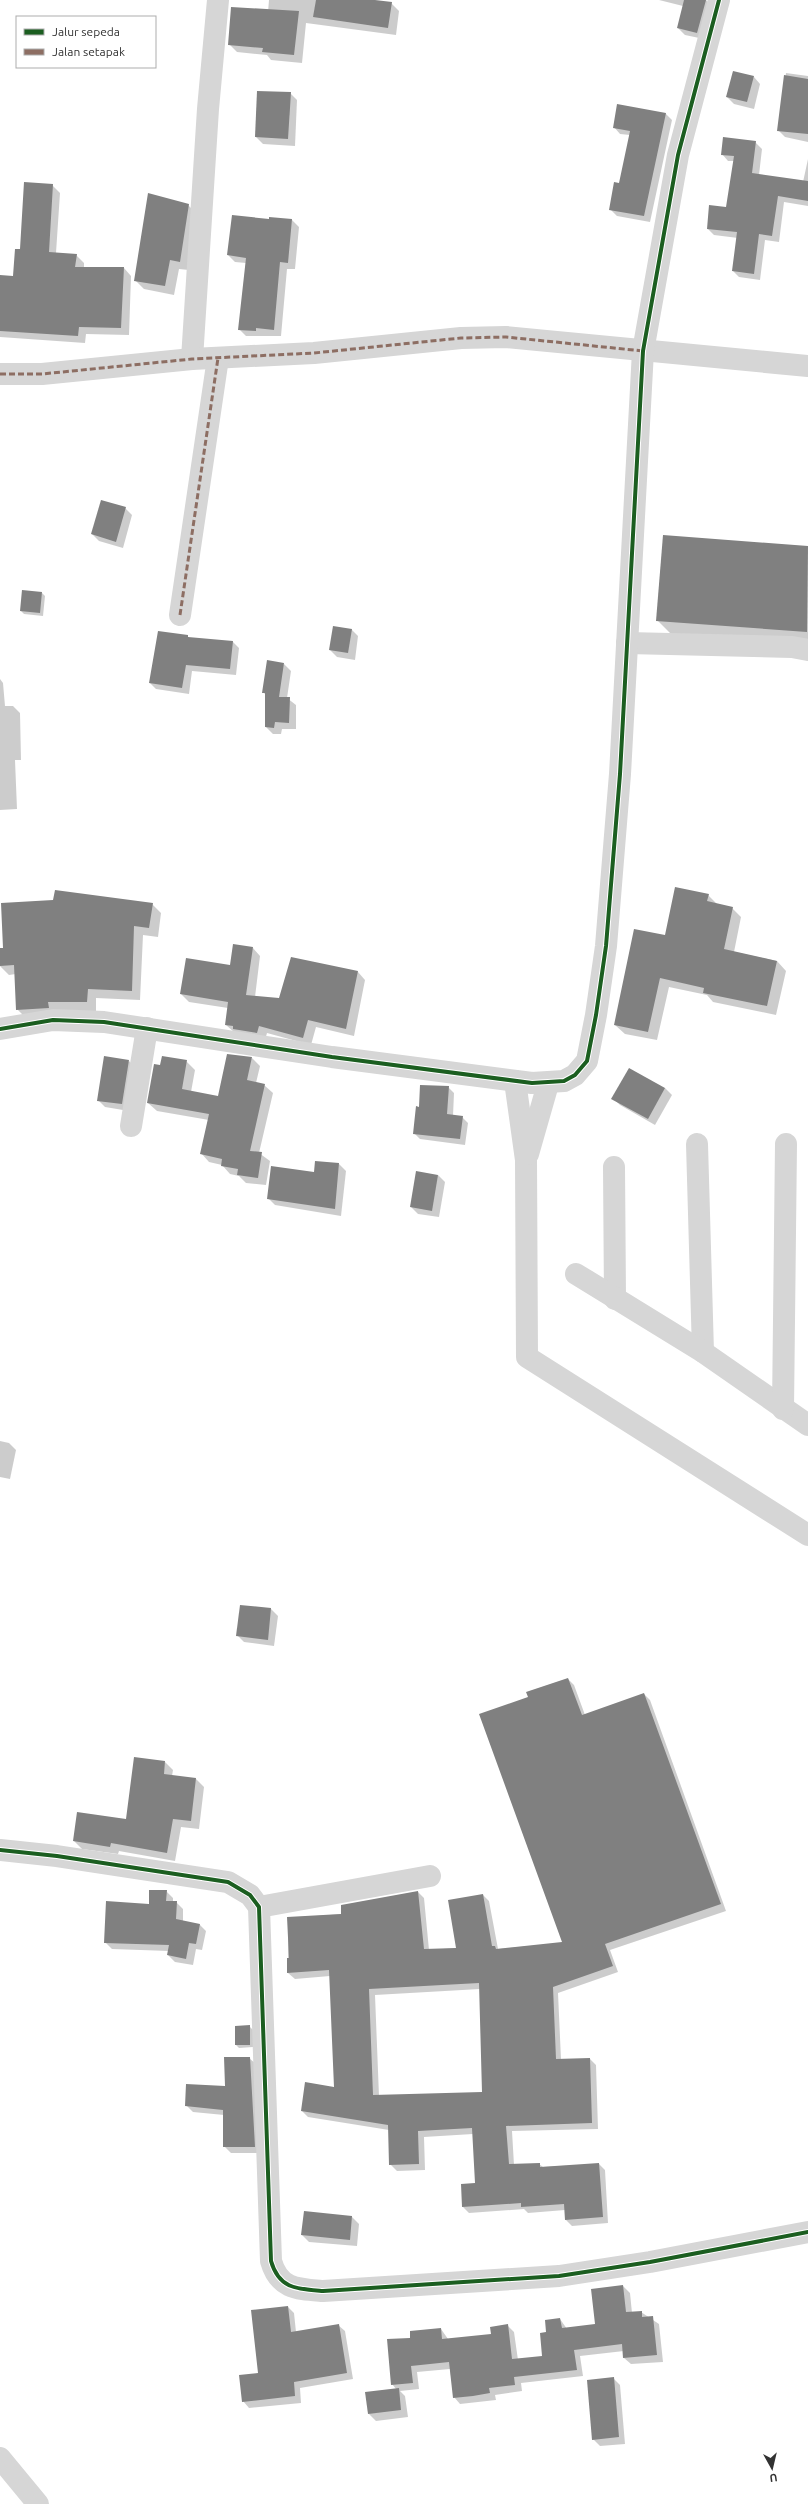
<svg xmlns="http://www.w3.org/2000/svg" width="808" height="2504" font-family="Ubuntu,sans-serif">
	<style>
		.shadow { fill: #0003; fill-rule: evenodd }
		.building { fill: #808080; fill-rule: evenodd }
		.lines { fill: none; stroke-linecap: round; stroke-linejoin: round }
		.minor { stroke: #d6d6d6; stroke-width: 22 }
		.quiet { stroke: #8d6e63; stroke-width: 3; stroke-dasharray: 6 3; stroke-linecap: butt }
		.cycleway-casing { stroke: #fff; stroke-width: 6 }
		.cycleway { stroke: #1b5e20; stroke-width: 4 }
	</style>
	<rect width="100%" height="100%" fill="#fff"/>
	<!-- shadow -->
	<g class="shadow">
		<path d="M 269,0 L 367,0 L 391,3 L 399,11 L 396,35 L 306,23 L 302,63 L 271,60 L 267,55 L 237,52 L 229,44 L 268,12 Z"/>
		<path d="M 659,0 L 706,0 L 713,7 L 704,39 L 685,35 L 678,28 L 683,6 Z"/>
		<path d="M 786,73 L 808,76 L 808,142 L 785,137 L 778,130 Z"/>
		<path d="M 754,77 L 760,84 L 754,109 L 734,104 L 727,97 Z"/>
		<path d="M 290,93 L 297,100 L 295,146 L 263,144 L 256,137 Z"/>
		<path d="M 665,113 L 672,120 L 650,222 L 617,216 L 611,210 L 620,184 L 630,135 L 620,134 L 614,127 Z"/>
		<path d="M 755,142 L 762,149 L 759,175 L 803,182 L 808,159 L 808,206 L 784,202 L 779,242 L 765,240 L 760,280 L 739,277 L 733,271 L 738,238 L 714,235 L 708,229 L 727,208 L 734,161 L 728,161 L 722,154 Z"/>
		<path d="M 52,185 L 60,193 L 56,253 L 76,255 L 84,263 L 84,268 L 124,268 L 131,276 L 129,335 L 86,334 L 85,343 L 0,337 L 0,276 L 14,277 L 21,251 Z"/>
		<path d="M 188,205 L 197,214 L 189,270 L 179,269 L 174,295 L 144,289 L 135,280 Z"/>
		<path d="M 292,220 L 299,227 L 295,269 L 287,269 L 281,336 L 246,336 L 239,329 L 246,263 L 235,262 L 228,255 L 270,221 Z"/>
		<path d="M 125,508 L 132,515 L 123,548 L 99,541 L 92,534 Z"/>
		<path d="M 664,536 L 808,547 L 808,644 L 671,634 L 657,620 Z"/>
		<path d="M 42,593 L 45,596 L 43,616 L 24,614 L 21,611 Z"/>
		<path d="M 351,629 L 358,636 L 355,660 L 337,657 L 330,650 Z"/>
		<path d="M 187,636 L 190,639 L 233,642 L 239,648 L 236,675 L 192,671 L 189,694 L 156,689 L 150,683 Z"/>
		<path d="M 284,664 L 291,671 L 287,698 L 296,705 L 296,729 L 282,729 L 281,734 L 273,734 L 266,727 L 266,695 L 263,692 Z"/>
		<path d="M 0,679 L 3,683 L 5,706 L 13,706 L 20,713 L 21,760 L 15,760 L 17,809 L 0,810 Z"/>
		<path d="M 708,895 L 717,904 L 732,908 L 741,917 L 734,952 L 777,961 L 786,971 L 776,1015 L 713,1002 L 707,995 L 669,987 L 657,1040 L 625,1034 L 615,1025 Z"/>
		<path d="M 54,901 L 152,904 L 161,913 L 158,937 L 143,935 L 140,1000 L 96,998 L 96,1011 L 26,1018 L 17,1009 L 16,974 L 9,975 L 0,966 L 0,949 L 4,949 Z"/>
		<path d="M 253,948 L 260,956 L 255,997 L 280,999 L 358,972 L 365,980 L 354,1036 L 316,1027 L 311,1045 L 267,1033 L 265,1040 L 234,1032 L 226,1025 L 228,1008 L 189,1002 L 181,994 L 231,966 Z"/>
		<path d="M 252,1058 L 260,1066 L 256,1083 L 264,1085 L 273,1093 L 259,1153 L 270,1161 L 266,1185 L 246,1183 L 239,1176 L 230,1174 L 222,1165 L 209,1162 L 201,1153 L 209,1120 L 157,1111 L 148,1103 L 161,1066 L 186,1061 L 195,1070 L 191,1092 L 219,1097 Z"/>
		<path d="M 129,1061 L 136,1068 L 129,1111 L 105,1107 L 98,1100 Z"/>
		<path d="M 448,1087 L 454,1093 L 453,1116 L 462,1117 L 468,1123 L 465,1145 L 420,1139 L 414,1133 L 420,1108 Z"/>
		<path d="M 665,1088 L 672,1095 L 655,1125 L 620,1105 L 613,1098 Z"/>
		<path d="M 339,1164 L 346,1171 L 341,1216 L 275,1205 L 268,1198 L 315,1173 Z"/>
		<path d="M 438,1175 L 445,1182 L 439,1217 L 418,1214 L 411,1207 Z"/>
		<path d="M 0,1441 L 9,1443 L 16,1450 L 10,1479 L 0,1477 Z"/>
		<path d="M 241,1606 L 271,1609 L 278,1616 L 274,1646 L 244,1642 L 237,1635 Z"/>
		<path d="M 568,1679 L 574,1685 L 585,1715 L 644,1694 L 650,1700 L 726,1911 L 610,1950 L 618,1972 L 558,1993 L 561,2059 L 590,2059 L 596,2065 L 598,2129 L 512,2131 L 514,2165 L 539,2164 L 543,2167 L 599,2164 L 605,2170 L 608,2223 L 572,2226 L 566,2220 L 565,2210 L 528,2213 L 524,2209 L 469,2213 L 463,2207 L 476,2184 L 473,2134 L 424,2137 L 425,2170 L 397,2171 L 390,2164 L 389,2130 L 308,2117 L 302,2111 L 335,2088 L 330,1976 L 295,1979 L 288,1973 L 288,1918 L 343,1914 L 418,1892 L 424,1898 L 429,1950 L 457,1948 L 483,1895 L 489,1901 L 498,1949 L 563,1943 L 529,1698 ZM 480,1989 L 483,2093 L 379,2096 L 375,1995 Z"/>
		<path d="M 165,1762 L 173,1770 L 172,1776 L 196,1779 L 204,1787 L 199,1829 L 181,1827 L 175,1861 L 119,1851 L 118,1854 L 82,1849 L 74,1841 L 127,1820 Z"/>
		<path d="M 166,1891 L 173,1898 L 173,1902 L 176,1902 L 183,1909 L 183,1921 L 200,1925 L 206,1931 L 202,1950 L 196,1949 L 193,1965 L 175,1962 L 168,1955 L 169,1951 L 112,1949 L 105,1942 Z"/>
		<path d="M 249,2026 L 253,2030 L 253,2047 L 239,2048 L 236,2045 Z"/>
		<path d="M 249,2058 L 256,2064 L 261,2153 L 231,2153 L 224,2146 L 224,2115 L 193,2112 L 186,2105 L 226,2087 Z"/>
		<path d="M 352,2217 L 359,2224 L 357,2246 L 309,2242 L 302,2235 Z"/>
		<path d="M 623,2286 L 630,2293 L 632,2313 L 641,2312 L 659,2324 L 663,2362 L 631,2364 L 624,2358 L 624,2351 L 580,2356 L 583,2376 L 521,2383 L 522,2391 L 495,2395 L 496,2400 L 460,2404 L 454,2397 L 450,2369 L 417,2372 L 419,2389 L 400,2391 L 405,2396 L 408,2417 L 376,2421 L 369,2414 L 396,2389 L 392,2384 L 411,2339 L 441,2329 L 448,2339 L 492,2335 L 508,2326 L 514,2332 L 518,2360 L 543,2357 L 547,2333 L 560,2319 L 567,2329 L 596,2325 Z"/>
		<path d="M 288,2307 L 294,2313 L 296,2332 L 338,2325 L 345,2331 L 353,2379 L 300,2388 L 301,2403 L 249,2408 L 243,2401 L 259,2374 Z"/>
		<path d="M 613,2378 L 620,2385 L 625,2444 L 600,2446 L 593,2439 Z"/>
	</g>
	<!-- building -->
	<g class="building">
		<path d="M 316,0 L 375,0 L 392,2 L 388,28 L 313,17 Z"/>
		<path d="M 684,0 L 706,0 L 697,33 L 677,28 Z"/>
		<path d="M 231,7 L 299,11 L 294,55 L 262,52 L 263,48 L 228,45 Z"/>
		<path d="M 733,71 L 754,76 L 747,102 L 726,97 Z"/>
		<path d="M 784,75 L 808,79 L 808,134 L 777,131 Z"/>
		<path d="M 257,91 L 291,92 L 288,139 L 255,137 Z"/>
		<path d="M 617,104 L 666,113 L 644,216 L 609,210 L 614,182 L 619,183 L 630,131 L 613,128 Z"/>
		<path d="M 723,137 L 756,141 L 752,173 L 808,181 L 808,201 L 778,196 L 772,236 L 759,234 L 754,274 L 732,271 L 737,232 L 707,229 L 709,205 L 726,207 L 734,156 L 721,155 Z"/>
		<path d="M 24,182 L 53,184 L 49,252 L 77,254 L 75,267 L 124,267 L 121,328 L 79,327 L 78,336 L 0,331 L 0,275 L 13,276 L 15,249 L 20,249 Z"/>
		<path d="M 148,193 L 189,204 L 180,262 L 170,260 L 165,286 L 134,281 Z"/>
		<path d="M 232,215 L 269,219 L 269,217 L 292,219 L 288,263 L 280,262 L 274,330 L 256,328 L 256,331 L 238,330 L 246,258 L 227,255 Z"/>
		<path d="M 101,500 L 126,507 L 116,542 L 91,534 Z"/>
		<path d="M 663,535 L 808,546 L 807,632 L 656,621 Z"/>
		<path d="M 22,590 L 42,592 L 40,613 L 20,611 Z"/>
		<path d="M 333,626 L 352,629 L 348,653 L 329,650 Z"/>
		<path d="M 158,631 L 188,635 L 188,637 L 233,641 L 230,669 L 186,665 L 182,688 L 149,683 Z"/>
		<path d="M 267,660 L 284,663 L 279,697 L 290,697 L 289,723 L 275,722 L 274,728 L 265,727 L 265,693 L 262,693 Z"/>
		<path d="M 675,887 L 709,894 L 707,901 L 733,907 L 724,949 L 777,961 L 767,1006 L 703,993 L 704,988 L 660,978 L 648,1032 L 614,1025 L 634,929 L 665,935 Z"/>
		<path d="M 55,890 L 153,903 L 149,928 L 134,926 L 132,991 L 88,989 L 87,1002 L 48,1002 L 49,1008 L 16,1010 L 14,965 L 0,966 L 0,948 L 3,948 L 1,903 L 53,900 Z"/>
		<path d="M 233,944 L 253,947 L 246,995 L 279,998 L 291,957 L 358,971 L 346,1029 L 308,1020 L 303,1038 L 259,1026 L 257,1033 L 233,1029 L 233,1026 L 225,1025 L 228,1002 L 180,994 L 186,958 L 230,965 Z"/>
		<path d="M 227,1054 L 252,1057 L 247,1080 L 265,1084 L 250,1151 L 262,1152 L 258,1178 L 237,1175 L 238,1169 L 221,1166 L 222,1159 L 200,1154 L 209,1114 L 147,1103 L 154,1064 L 160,1065 L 162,1056 L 187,1060 L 182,1089 L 218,1096 Z"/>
		<path d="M 104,1056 L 129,1060 L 122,1104 L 97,1101 Z"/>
		<path d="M 629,1068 L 665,1088 L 648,1119 L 611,1099 Z"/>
		<path d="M 420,1085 L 449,1086 L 447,1114 L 463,1116 L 460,1139 L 413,1134 L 416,1106 L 419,1107 Z"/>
		<path d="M 315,1161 L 339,1163 L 335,1209 L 267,1199 L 271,1166 L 314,1172 Z"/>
		<path d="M 416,1171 L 438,1175 L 432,1211 L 410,1207 Z"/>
		<path d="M 240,1605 L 271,1608 L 268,1640 L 236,1636 Z"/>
		<path d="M 568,1678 L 582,1715 L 644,1693 L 721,1904 L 605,1944 L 613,1966 L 553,1987 L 556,2059 L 590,2058 L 592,2123 L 506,2126 L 509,2164 L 540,2163 L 540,2167 L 599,2163 L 603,2217 L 565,2220 L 564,2204 L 521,2207 L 521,2203 L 462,2207 L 461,2184 L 475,2183 L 472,2128 L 418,2131 L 419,2164 L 389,2165 L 388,2125 L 301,2111 L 305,2082 L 334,2087 L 329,1970 L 287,1973 L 287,1958 L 289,1958 L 287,1917 L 341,1914 L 341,1905 L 418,1891 L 424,1949 L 456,1948 L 448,1900 L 483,1894 L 492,1946 L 495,1946 L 496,1949 L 562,1942 L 479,1714 L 528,1697 L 526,1692 ZM 479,1983 L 482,2092 L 373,2095 L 369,1989 Z"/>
		<path d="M 134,1757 L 165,1761 L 164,1774 L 196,1778 L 191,1821 L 173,1819 L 167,1853 L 111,1843 L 110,1847 L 73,1841 L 77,1812 L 126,1819 Z"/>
		<path d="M 149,1890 L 167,1890 L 166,1901 L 177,1901 L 176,1919 L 200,1924 L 196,1944 L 189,1943 L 186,1959 L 167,1955 L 169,1945 L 104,1943 L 106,1901 L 149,1904 Z"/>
		<path d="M 250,2025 L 250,2045 L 235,2045 L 235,2026 Z"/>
		<path d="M 224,2057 L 250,2057 L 255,2147 L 223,2147 L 223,2110 L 185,2106 L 186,2084 L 225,2086 Z"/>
		<path d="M 304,2211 L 352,2216 L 350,2240 L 301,2235 Z"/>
		<path d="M 623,2285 L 626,2312 L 642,2311 L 642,2317 L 653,2316 L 657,2355 L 623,2358 L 622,2344 L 574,2350 L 577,2370 L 514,2377 L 515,2385 L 489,2388 L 490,2393 L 473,2396 L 453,2398 L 449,2362 L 411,2366 L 413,2383 L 391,2385 L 387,2339 L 410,2338 L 410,2331 L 441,2328 L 442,2339 L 491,2334 L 490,2327 L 508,2324 L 512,2359 L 542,2356 L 540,2333 L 546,2332 L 545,2320 L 560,2318 L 562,2328 L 595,2324 L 591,2289 Z"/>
		<path d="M 288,2306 L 291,2332 L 339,2324 L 347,2373 L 294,2382 L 295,2396 L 242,2402 L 239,2375 L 258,2373 L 251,2310 Z"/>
		<path d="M 614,2377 L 619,2437 L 592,2440 L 587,2380 Z"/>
		<path d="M 399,2388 L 401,2410 L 368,2414 L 365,2392 Z"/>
	</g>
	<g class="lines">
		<!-- minor -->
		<g class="minor">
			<path d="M 192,359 L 208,109 L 218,0"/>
			<path d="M 0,374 L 42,374 L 192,359 L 314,353 L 461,338 L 506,337 L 808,366"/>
			<path d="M 180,615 L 218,358"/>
			<path d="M 627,643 L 792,647 L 808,650"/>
			<path d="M 0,1029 L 53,1020 L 104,1022 L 332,1057 L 532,1083 L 564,1081 L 575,1075 L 587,1061 L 596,1015 L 606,946 L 620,774 L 643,351 L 678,155 L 719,0"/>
			<path d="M 515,1081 L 526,1160 L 527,1357 L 808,1535"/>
			<path d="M 131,1126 L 147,1028"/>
			<path d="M 697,1144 L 703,1352"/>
			<path d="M 528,1154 L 548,1084"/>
			<path d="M 614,1167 L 615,1299"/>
			<path d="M 576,1274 L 703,1352 L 808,1425"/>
			<path d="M 783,1409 L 786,1144"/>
			<path d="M 0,1850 L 57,1856 L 228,1882 L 250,1895 L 259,1907 L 271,2261 C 279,2289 297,2289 323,2291 L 559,2276 L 650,2262 L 808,2232"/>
			<path d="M 259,1907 L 430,1876"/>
			<path d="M 0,2458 L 38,2504"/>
		</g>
		<!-- quiet -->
		<g class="quiet">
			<path d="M 0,374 L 42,374 L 192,359 L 314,353 L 461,338 L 506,337 L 643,351"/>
			<path d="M 180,615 L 218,358"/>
		</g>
		<defs>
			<g id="cycleway">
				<path d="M 0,1029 L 53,1020 L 104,1022 L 332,1057 L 532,1083 L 564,1081 L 575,1075 L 587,1061 L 596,1015 L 606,946 L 620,774 L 643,351 L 678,155 L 719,0"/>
				<path d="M 0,1850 L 57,1856 L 228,1882 L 250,1895 L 259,1907 L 271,2261 C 279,2289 297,2289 323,2291 L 559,2276 L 650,2262 L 808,2232"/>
			</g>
		</defs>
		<!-- cycleway casing -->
		<use href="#cycleway" class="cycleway-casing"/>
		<!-- cycleway -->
		<use href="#cycleway" class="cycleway"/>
	</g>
	<!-- legend -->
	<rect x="16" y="16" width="140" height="52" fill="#ffffff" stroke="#adadad"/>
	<rect x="24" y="29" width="20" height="6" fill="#1b5e20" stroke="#adadad"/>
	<text x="52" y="36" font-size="12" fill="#323232">Jalur sepeda</text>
	<rect x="24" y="49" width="20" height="6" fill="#8d6e63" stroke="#adadad"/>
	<text x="52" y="56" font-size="12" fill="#323232">Jalan setapak</text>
	<!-- north arrow -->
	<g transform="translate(772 2468) rotate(172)" stroke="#ffffff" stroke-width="3" paint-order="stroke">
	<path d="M0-3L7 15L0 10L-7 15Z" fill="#323232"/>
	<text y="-6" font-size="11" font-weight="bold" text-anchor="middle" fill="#323232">U</text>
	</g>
</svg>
